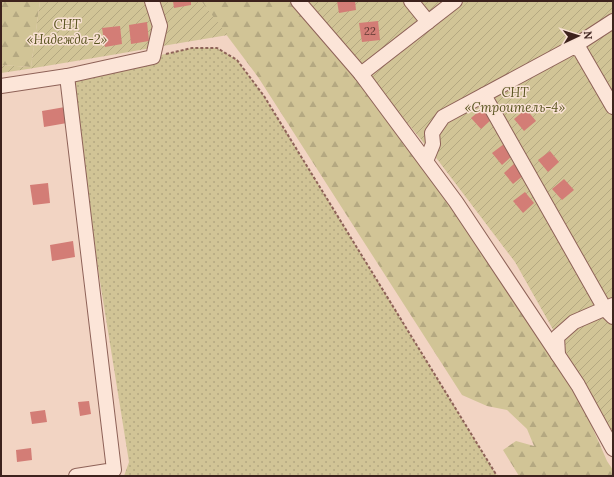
<svg xmlns="http://www.w3.org/2000/svg" width="614" height="477" font-family="Lora,serif">
	<style>
		.grass { fill: url(#grass-dots) }
		.forest { fill: url(#forest-firs) }
		.garden { fill: url(#garden-furrows) }
		.building { fill: #d37d76 }
		.lines { fill: none; stroke-linecap: round; stroke-linejoin: round }
		.minor-casing { stroke: #8e6258; stroke-width: 16 }
		.path { stroke: #8e6258; stroke-width: 2; stroke-dasharray: 3 2; stroke-linecap: butt }
		.minor { stroke: #fce5d8; stroke-width: 14 }
		.labels { text-anchor: middle; dominant-baseline: central; stroke-width: 3; stroke-linejoin: round; paint-order: stroke }
		.number-label { font-size: 11px; fill: #623933 }
		.park-label { font-size: 13px; font-style: italic; fill: #5b5622; stroke: #f9e1d4 }
	</style>
	<defs>
		<pattern id="grass-dots" width="8" height="8" patternUnits="userSpaceOnUse"><rect width="8" height="8" fill="#d1c496"/><path d="M2 2h.1M6 6h.1" fill="none" stroke="#b4a881" stroke-width="1.8" stroke-linecap="round"/></pattern>
		<pattern id="forest-firs" width="22" height="20" patternUnits="userSpaceOnUse"><rect width="22" height="20" fill="#d1c496"/><path d="M5 1l3.5 6h-7zM16 11l3.5 6h-7z" fill="#b4a881"/></pattern>
		<pattern id="garden-furrows" width="10" height="10" patternUnits="userSpaceOnUse"><rect width="10" height="10" fill="#d1c496"/><path d="M-1 1l2-2M0 10L10 0M9 11l2-2" fill="none" stroke="#b4a881"/></pattern>
	</defs>
	<rect width="100%" height="100%" fill="#f2d4c3"/>
	<!-- grass -->
	<path class="grass" d="M 192,48 L 217,48 L 237,60 L 264,96 L 497,476 L 124,476 L 129,462 L 67,76 Z"/>
	<!-- forest -->
	<g class="forest">
		<path d="M 1,1 L 40,1 L 31,67 L 1,65 Z"/>
		<path d="M 201,1 L 291,1 L 379,106 L 462,219 L 580,399 L 607,461 L 613,470 L 613,476 L 519,476 L 503,450 L 516,441 L 534,446 L 527,429 L 507,410 L 487,406 L 462,395 L 258,77 Z"/>
	</g>
	<!-- garden -->
	<g class="garden">
		<path d="M 40,1 L 201,1 L 228,35 C 152,47 77,62 1,73 L 1,65 L 31,67 Z"/>
		<path d="M 307,1 L 613,1 L 613,436 L 515,262 L 437,159 Z"/>
	</g>
	<!-- building -->
	<g class="building">
		<path d="M 173,1 L 191,1 L 191,5 L 174,8 Z"/>
		<path d="M 337,1 L 355,1 L 356,10 L 339,13 Z"/>
		<path d="M 378,21 L 380,40 L 362,42 L 359,23 Z"/>
		<path d="M 147,22 L 149,41 L 131,44 L 129,25 Z"/>
		<path d="M 120,26 L 122,44 L 105,47 L 102,28 Z"/>
		<path d="M 65,107 L 67,123 L 44,127 L 42,111 Z"/>
		<path d="M 483,108 L 492,119 L 481,129 L 471,118 Z"/>
		<path d="M 526,109 L 536,121 L 524,131 L 514,119 Z"/>
		<path d="M 504,144 L 513,155 L 502,165 L 492,153 Z"/>
		<path d="M 550,151 L 559,162 L 548,172 L 538,160 Z"/>
		<path d="M 515,163 L 525,174 L 513,184 L 504,173 Z"/>
		<path d="M 564,179 L 574,190 L 562,200 L 552,189 Z"/>
		<path d="M 48,183 L 50,203 L 33,205 L 30,185 Z"/>
		<path d="M 525,192 L 534,203 L 523,213 L 513,201 Z"/>
		<path d="M 73,241 L 75,257 L 52,261 L 50,245 Z"/>
		<path d="M 89,401 L 91,414 L 80,416 L 78,402 Z"/>
		<path d="M 45,410 L 47,422 L 32,424 L 30,412 Z"/>
		<path d="M 31,448 L 32,460 L 17,462 L 16,450 Z"/>
	</g>
	<g class="lines">
		<defs>
			<g id="minor">
				<path d="M 298,1 L 361,74 L 456,202 L 578,385 L 613,449"/>
				<path d="M 411,1 L 428,22"/>
				<path d="M 573,47 L 613,21"/>
				<path d="M 361,74 L 455,1"/>
				<path d="M 67,76 L 114,470 L 76,476"/>
				<path d="M 1,86 L 67,76 L 153,57 L 160,26 L 152,1"/>
				<path d="M 484,95 L 605,309 L 613,317"/>
				<path d="M 426,161 L 433,144 L 432,133 L 443,117 L 573,47 L 580,50 L 613,107"/>
				<path d="M 558,355 L 557,337 L 574,322 L 613,305"/>
			</g>
		</defs>
		<!-- minor casing -->
		<use href="#minor" class="minor-casing"/>
		<!-- path -->
		<path class="path" d="M 166,54 L 192,48 L 217,48 L 237,60 L 264,96 L 497,476"/>
		<!-- minor -->
		<use href="#minor" class="minor"/>
	</g>
	<g class="labels">
		<!-- number labels -->
		<g class="number-label">
			<text x="370" y="31">22</text>
		</g>
		<!-- park labels -->
		<g class="park-label">
			<text x="67" y="24">СНТ<tspan x="67" dy="15">«Надежда-2»</tspan></text>
			<text x="515" y="92">СНТ<tspan x="515" dy="15">«Строитель-4»</tspan></text>
		</g>
	</g>
	<!-- border -->
	<rect width="614" height="477" fill="none" stroke="#3d221d" stroke-width="4"/>
	<!-- north arrow -->
	<g transform="translate(578 36) rotate(86)" stroke="#f9e1d4" stroke-width="3" paint-order="stroke">
	<path d="M0-3L7 15L0 10L-7 15Z" fill="#3d221d"/>
	<text y="-6" font-size="11" font-weight="bold" text-anchor="middle" fill="#3d221d">N</text>
	</g>
</svg>
